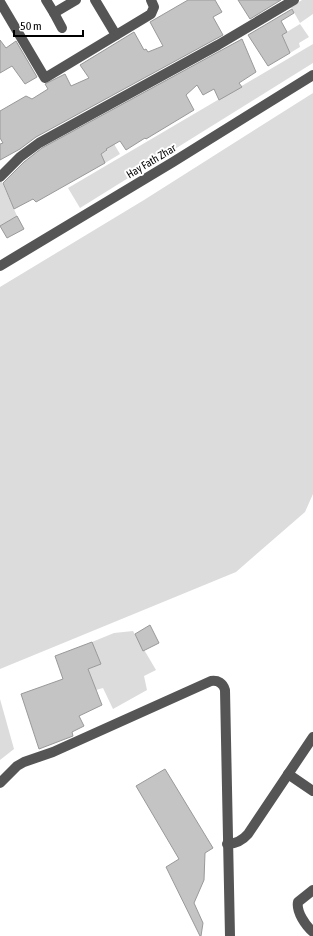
<svg xmlns="http://www.w3.org/2000/svg" width="313" height="936" font-family="'Asap Condensed',sans-serif">
	<style>
		.green { fill: #dcdcdc }
		.building { fill: #c4c4c4; stroke: #999 }
		.lines { fill: none; stroke-linecap: round; stroke-linejoin: round }
		.minor { stroke: #555; stroke-width: 10 }
		.labels { text-anchor: middle; dominant-baseline: central; stroke-width: 4; stroke-linejoin: round; paint-order: stroke }
		.street-label { font-size: 11px; fill: #000; stroke: #fff }
	</style>
	<rect width="100%" height="100%" fill="#fff"/>
	<!-- green -->
	<g class="green">
		<path d="M 302,0 L 313,0 L 313,14 L 300,23 L 291,7 Z"/>
		<path d="M 300,24 L 309,37 L 299,43 L 300,47 L 290,53 L 282,35 Z"/>
		<path d="M 313,44 L 313,63 L 80,208 L 68,188 Z"/>
		<path d="M 313,93 L 313,494 L 305,512 L 236,572 L 0,669 L 0,287 L 144,200 Z"/>
		<path d="M 114,144 L 120,154 L 105,163 L 101,154 L 107,151 L 106,149 Z"/>
		<path d="M 1,180 L 17,216 L 0,226 L 0,181 Z"/>
		<path d="M 133,631 L 156,670 L 144,676 L 147,690 L 113,709 L 103,688 L 96,690 L 88,669 L 101,664 L 92,642 L 114,633 Z"/>
		<path d="M 0,699 L 14,749 L 0,760 Z"/>
	</g>
	<!-- building -->
	<g class="building">
		<path d="M 188,0 L 215,0 L 222,12 L 213,17 L 223,35 L 36,137 L 20,149 L 0,160 L 0,144 L 3,143 L 0,138 L 0,111 L 26,96 L 32,99 L 48,89 L 45,84 L 65,74 L 71,86 L 89,78 L 80,65 L 134,32 L 144,50 L 146,49 L 148,52 L 163,46 L 150,22 Z"/>
		<path d="M 238,0 L 281,0 L 250,19 Z"/>
		<path d="M 292,9 L 294,13 L 281,21 L 287,32 L 282,35 L 290,53 L 268,66 L 248,35 Z"/>
		<path d="M 242,39 L 256,72 L 239,83 L 242,87 L 219,100 L 214,89 L 203,95 L 197,85 L 186,95 L 194,110 L 146,139 L 145,138 L 126,150 L 120,141 L 106,149 L 107,150 L 101,154 L 105,163 L 36,202 L 33,199 L 14,209 L 3,183 L 24,162 L 42,148 Z"/>
		<path d="M 0,40 L 6,48 L 16,41 L 37,77 L 25,84 L 12,66 L 0,73 Z"/>
		<path d="M 17,216 L 24,229 L 7,238 L 0,226 Z"/>
		<path d="M 150,625 L 159,643 L 143,651 L 135,634 Z"/>
		<path d="M 92,642 L 101,664 L 88,669 L 102,705 L 79,716 L 84,726 L 72,732 L 73,736 L 39,749 L 21,694 L 63,679 L 55,656 Z"/>
		<path d="M 165,769 L 213,848 L 205,853 L 204,880 L 194,903 L 203,923 L 201,936 L 200,936 L 166,867 L 179,859 L 136,786 Z"/>
	</g>
	<g class="lines">
		<!-- minor -->
		<g class="minor">
			<path d="M 46,0 L 54,13 L 76,0"/>
			<path d="M 95,0 L 116,35"/>
			<path d="M 0,2 L 45,78 L 151,14 L 154,7 L 151,0"/>
			<path d="M 54,13 L 62,28"/>
			<path d="M 0,177 L 20,157 L 39,143 L 218,45 L 294,0"/>
			<path d="M 0,266 L 173,162 L 313,75"/>
			<path d="M 288,774 L 313,791"/>
			<path d="M 0,783 L 17,766 L 24,762 L 53,752 L 211,681 C 218,680 223,683 225,690 L 230,936"/>
			<path d="M 227,844 C 236,844 242,841 248,834 L 313,737"/>
			<path d="M 313,890 L 298,902 C 296,912 306,926 313,932"/>
		</g>
	</g>
	<g class="labels">
		<!-- street labels -->
		<g class="street-label">
			<text transform="translate(151 161) rotate(-31)">Hay Fath Zhar</text>
		</g>
	</g>
	<!-- scale -->
	<path d="M14 30v6h69v-6" fill="none" stroke="#000000" stroke-width="2"/>
	<text x="20" y="30" font-size="12" fill="#000000" stroke="#ffffff" stroke-width="3" paint-order="stroke">50 m</text>
</svg>
